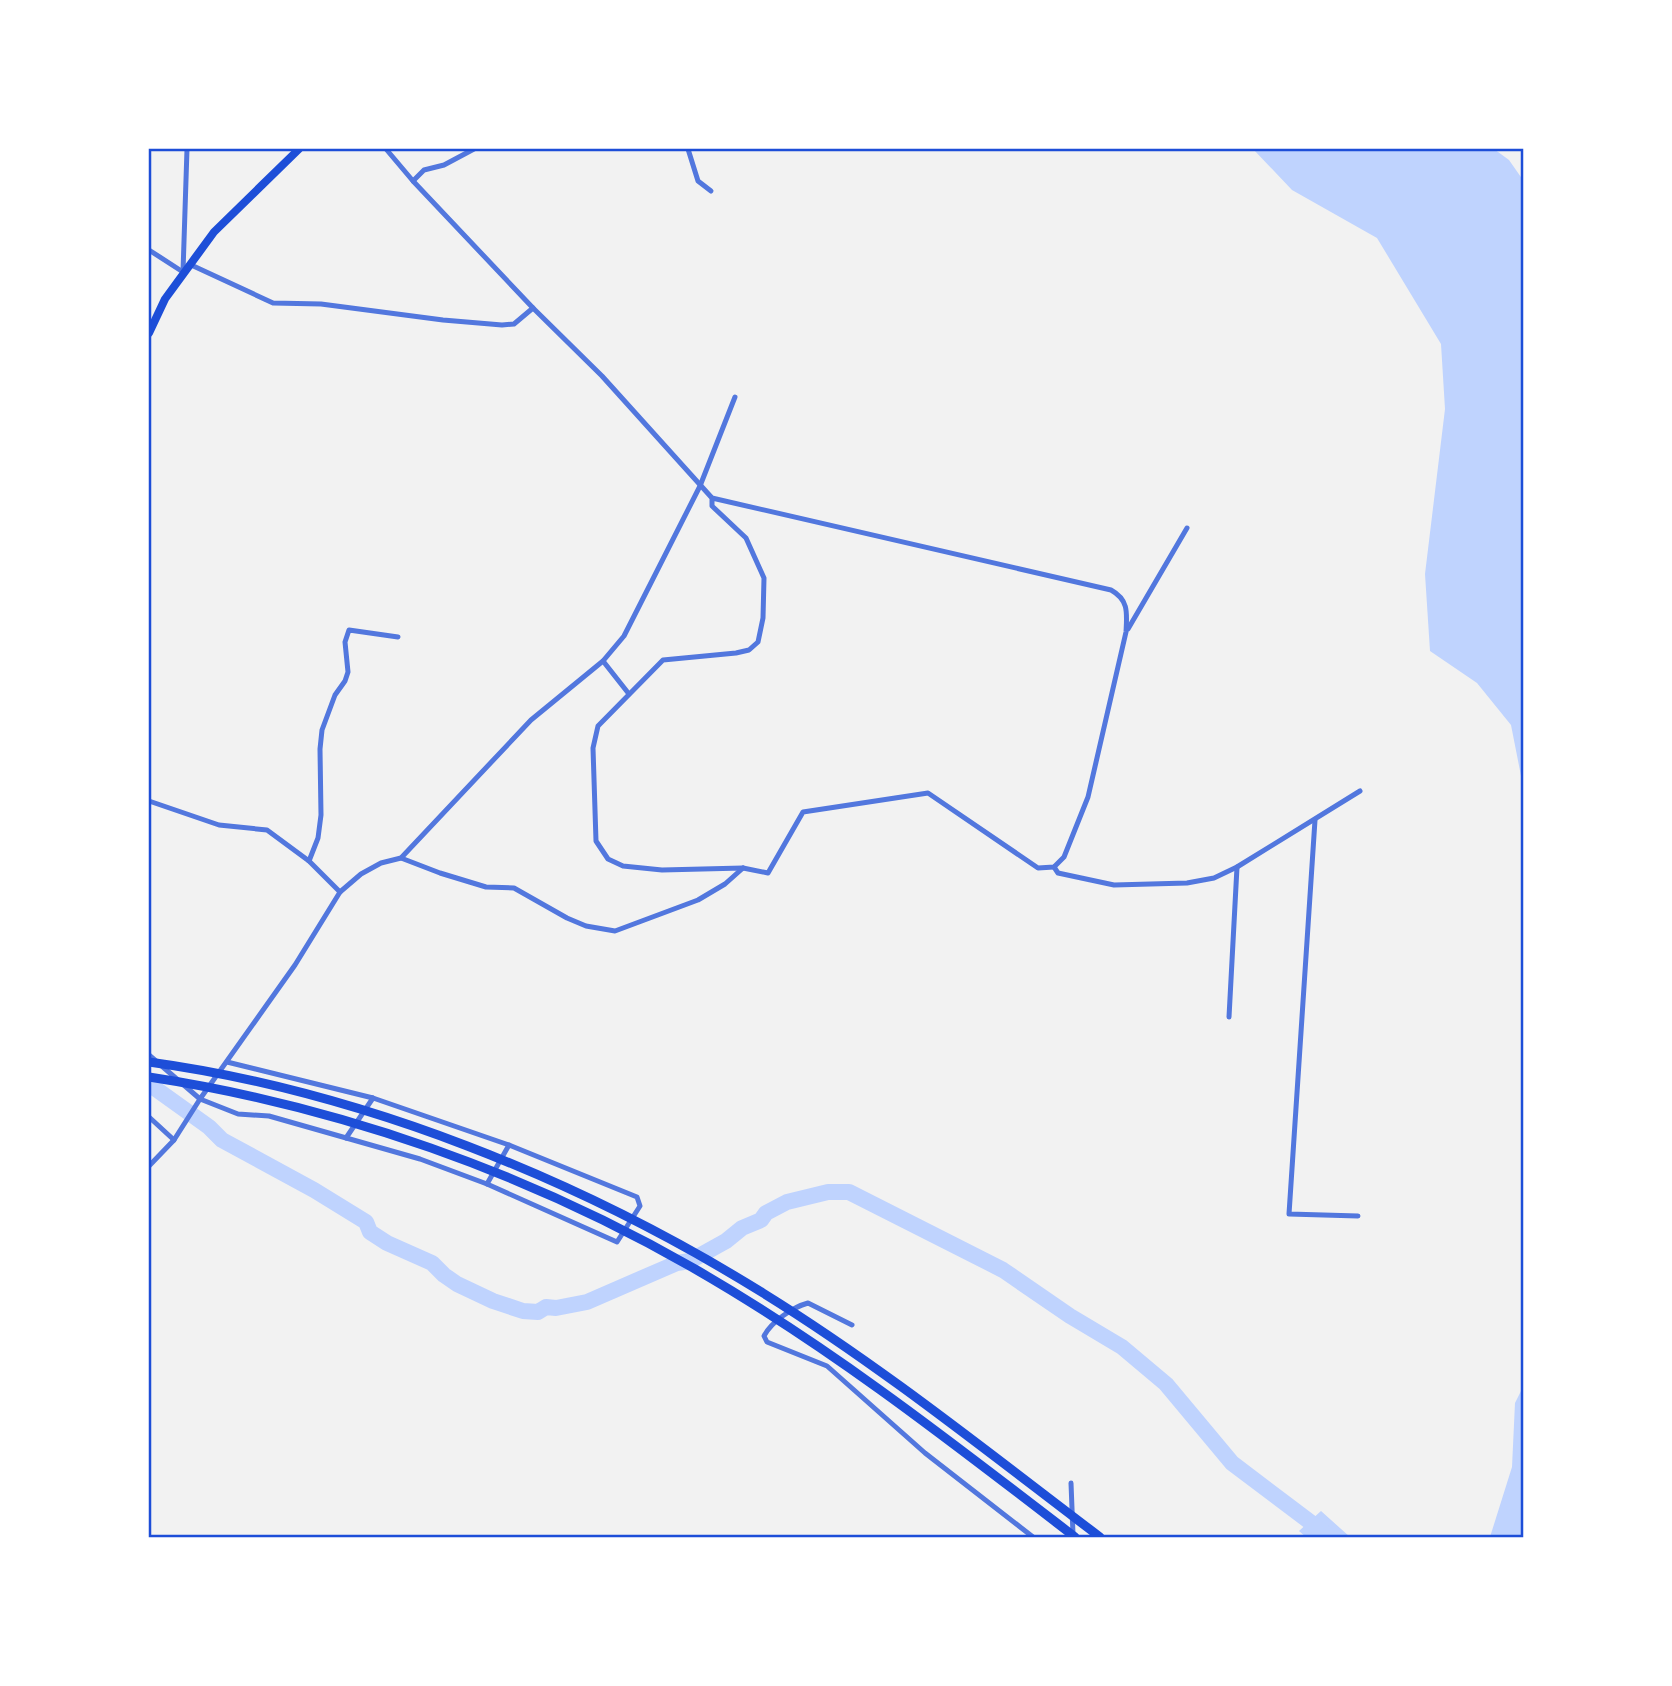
<svg xmlns="http://www.w3.org/2000/svg" width="1672" height="1686" font-family="'PT Serif',serif">
	<style>
		.water { fill: #bfd3fe }
		.lines { fill: none; stroke-linecap: round; stroke-linejoin: round }
		.river { stroke: #bfd3fe; stroke-width: 16 }
		.minor { stroke: #5277de; stroke-width: 5 }
		.primary { stroke: #1d4ed8; stroke-width: 8 }
		.motorway { stroke: #1d4ed8; stroke-width: 9 }
		.neatline { fill: none; stroke: #1d4ed8; stroke-width: 2.5 }
	</style>
	<rect width="100%" height="100%" fill="#f2f2f2"/>
	<!-- water -->
	<g class="water">
		<path d="M 1253,149 L 1494,149 L 1509,160 L 1523,180 L 1523,786 L 1511,725 L 1477,683 L 1430,651 L 1425,574 L 1445,409 L 1441,344 L 1377,238 L 1292,190 Z"/>
		<path d="M 1523,1387 L 1523,1537 L 1490,1537 L 1512,1467 L 1515,1403 Z"/>
		<path d="M 1321,1511 L 1350,1537 L 1351,1537 L 1306,1537 L 1299,1531 Z"/>
	</g>
	<g class="lines">
		<!-- river -->
		<path class="river" d="M 149,1084 L 209,1127 L 222,1140 L 314,1190 L 366,1222 L 370,1232 L 387,1243 L 432,1263 L 444,1275 L 457,1284 L 493,1301 L 523,1311 L 538,1312 L 546,1307 L 556,1308 L 587,1302 L 677,1263 L 690,1261 L 726,1241 L 742,1228 L 761,1220 L 766,1213 L 787,1202 L 828,1192 L 849,1192 L 1003,1270 L 1070,1316 L 1122,1347 L 1166,1384 L 1232,1463 L 1330,1537"/>
		<!-- minor -->
		<g class="minor">
			<path d="M 386,149 L 413,181 L 533,308 L 602,376 L 712,498 L 1111,590 C 1129,600 1127,613 1126,632 L 1088,797 L 1064,857 L 1054,867 L 1038,868 L 928,793 L 803,812 L 768,873 L 743,868 L 662,870 L 623,866 L 608,859 L 596,841 L 593,748 L 598,726 L 663,660 L 736,653 L 749,650 L 758,642 L 763,618 L 764,578 L 746,538 L 712,506 L 712,498"/>
			<path d="M 688,149 L 698,181 L 711,191"/>
			<path d="M 413,181 L 424,170 L 444,165 L 474,149"/>
			<path d="M 149,250 L 183,272"/>
			<path d="M 189,264 L 273,303 L 321,304 L 443,320 L 502,325 L 514,324 L 533,308"/>
			<path d="M 183,272 L 187,149"/>
			<path d="M 1128,629 L 1187,528"/>
			<path d="M 603,661 L 629,694"/>
			<path d="M 149,801 L 219,825 L 267,830 L 309,861 L 340,892"/>
			<path d="M 1315,820 L 1289,1214 L 1358,1216"/>
			<path d="M 401,858 L 440,873 L 486,887 L 514,888 L 567,918 L 586,926 L 615,931 L 698,900 L 725,884 L 743,868"/>
			<path d="M 309,861 L 318,838 L 321,815 L 320,749 L 322,730 L 335,695 L 345,681 L 348,672 L 345,642 L 349,630 L 398,637"/>
			<path d="M 1054,867 L 1058,873 L 1114,885 L 1187,883 L 1214,878 L 1237,867 L 1360,791"/>
			<path d="M 1229,1017 L 1237,867"/>
			<path d="M 149,1055 L 200,1099 L 238,1114 L 269,1116 L 420,1159 L 487,1184 L 617,1242 L 640,1206 L 637,1197 L 509,1145 L 373,1098 L 227,1062"/>
			<path d="M 149,1117 L 174,1140"/>
			<path d="M 346,1138 L 373,1098"/>
			<path d="M 149,1166 L 174,1140 L 200,1099 L 295,965 L 340,892 L 361,874 L 381,863 L 401,858 L 531,720 L 603,661 L 624,636 L 700,486 L 735,397"/>
			<path d="M 487,1184 L 509,1145"/>
			<path d="M 852,1325 L 808,1303 C 793,1307 771,1322 764,1336 L 767,1342 L 827,1366 L 925,1453 L 1033,1537"/>
			<path d="M 1071,1483 L 1073,1534"/>
		</g>
		<!-- primary -->
		<path class="primary" d="M 149,333 L 165,299 L 214,232 L 299,149"/>
		<!-- motorway -->
		<g class="motorway">
			<path d="M 149,1062 C 361,1091 581,1180 763,1293 C 881,1366 989,1453 1100,1537"/>
			<path d="M 149,1077 C 339,1106 528,1173 695,1269 C 829,1346 953,1443 1075,1537"/>
		</g>
	</g>
	<!-- border -->
	<rect width="1672" height="1686" fill="none" stroke="#ffffff" stroke-width="301"/>
	<rect x="150" y="150" width="1372" height="1386" class="neatline"/>
</svg>
